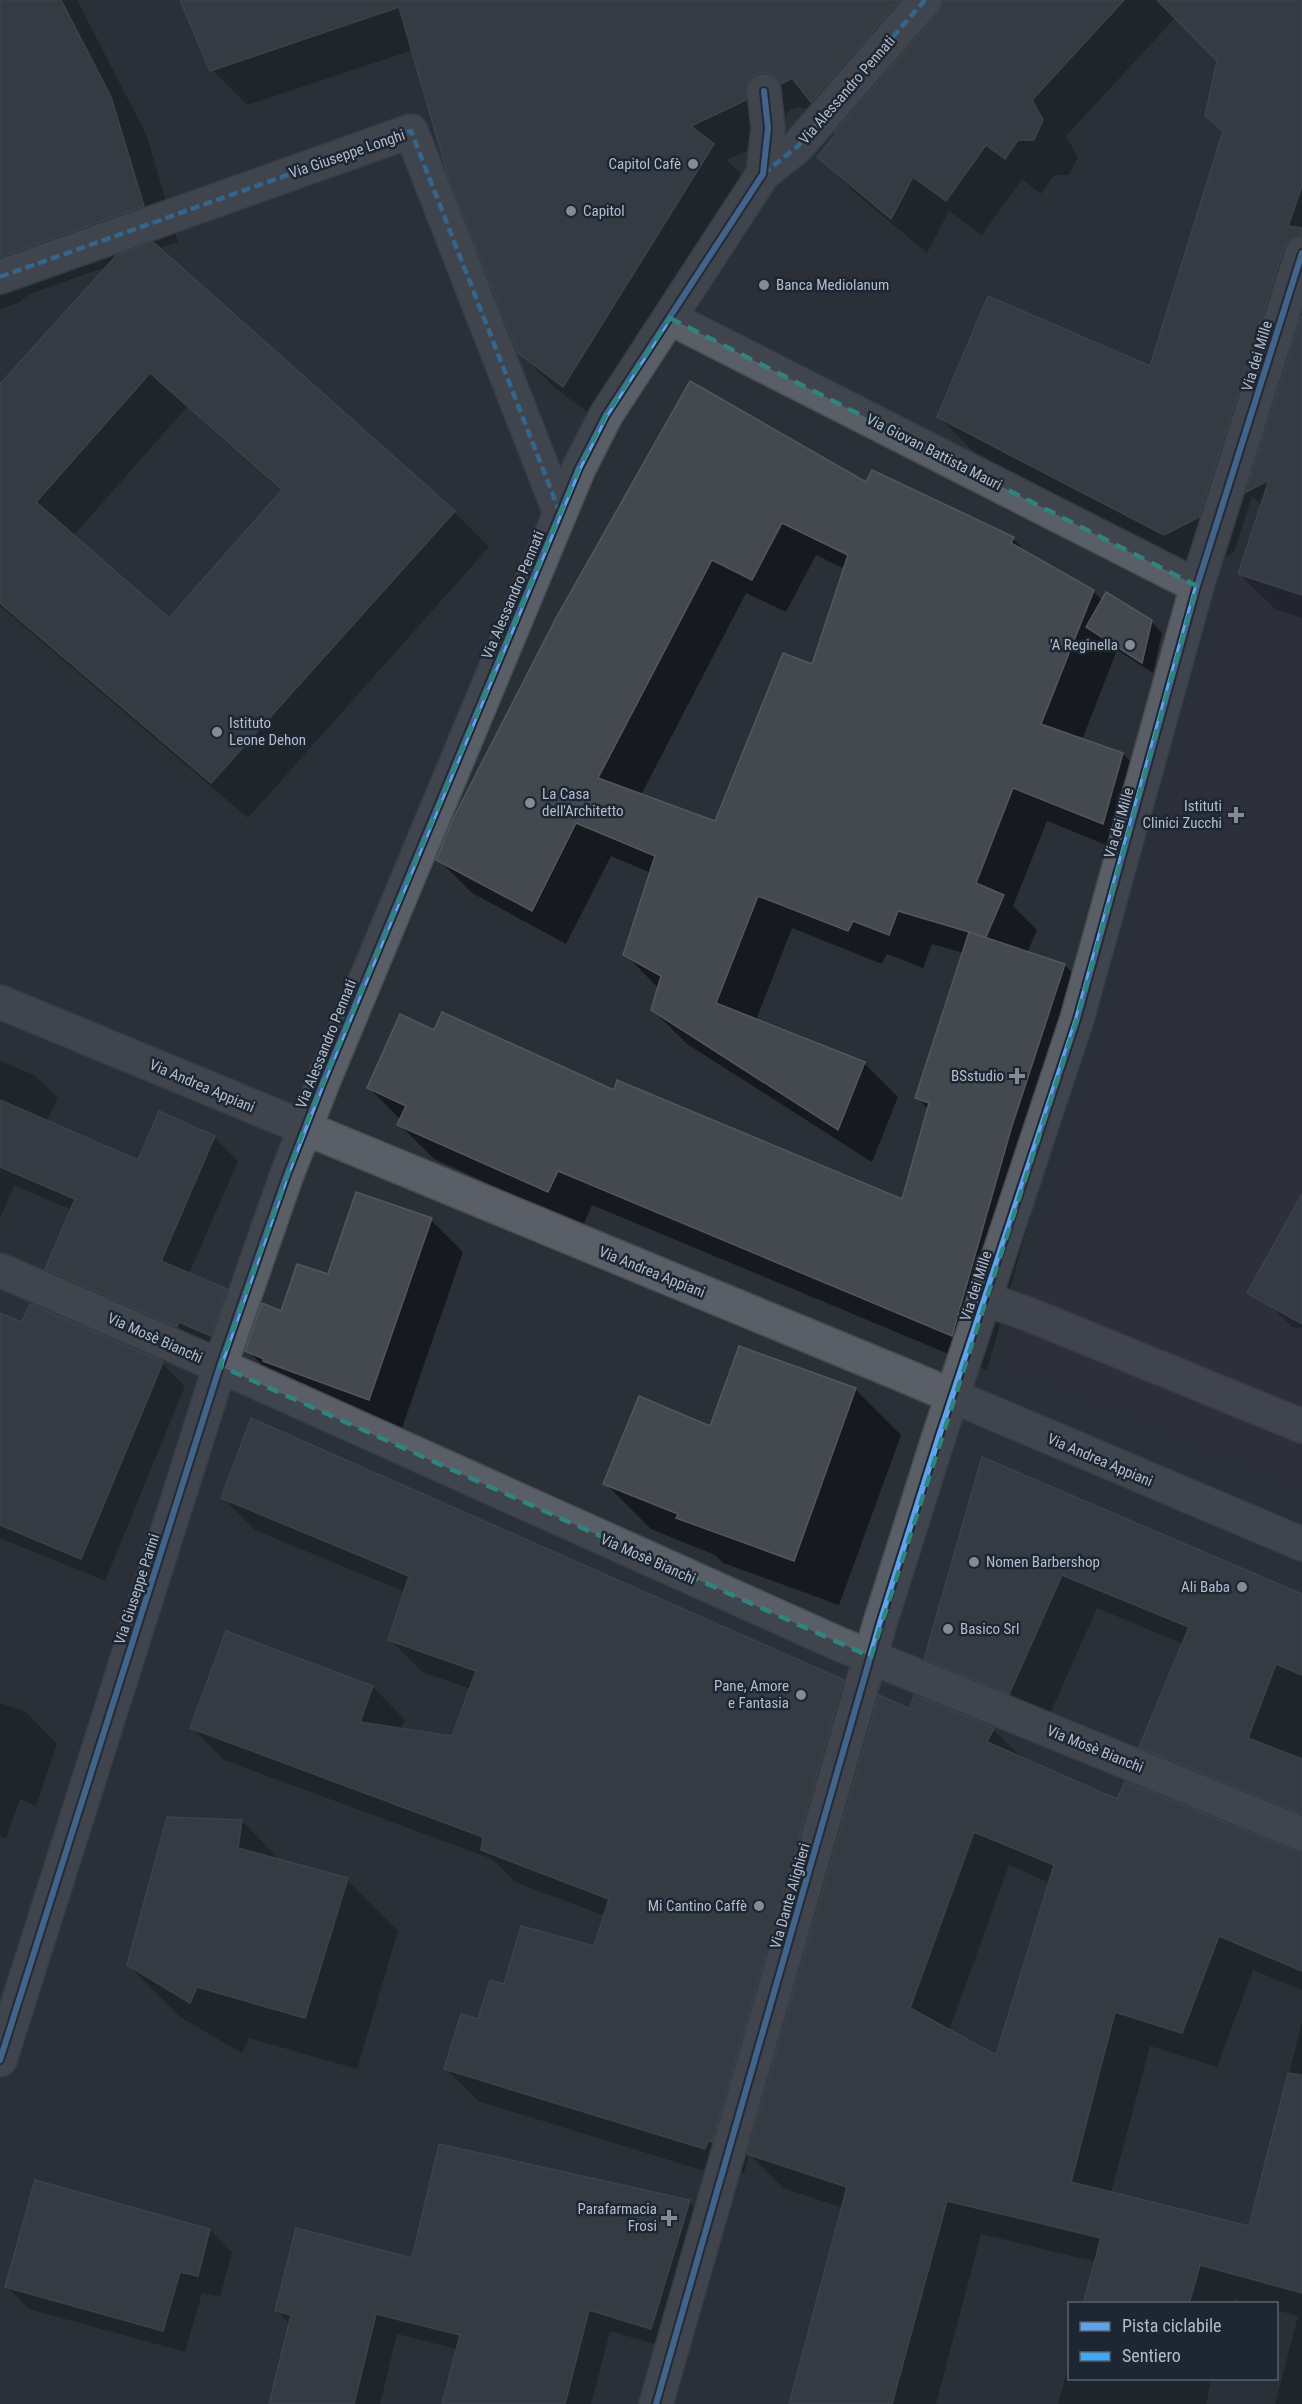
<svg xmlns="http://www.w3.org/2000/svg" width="1302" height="2404" font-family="'Roboto Condensed',sans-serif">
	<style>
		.medical { fill: #31303e }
		.shadow { fill: #0007; fill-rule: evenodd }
		.building { fill: #444950; stroke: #52575f; stroke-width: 1.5; fill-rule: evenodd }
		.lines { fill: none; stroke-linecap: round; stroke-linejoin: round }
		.minor-casing { stroke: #484c53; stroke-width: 36 }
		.minor { stroke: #5a5e66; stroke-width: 33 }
		.quiet { stroke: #3fa9f5; stroke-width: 4.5; stroke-dasharray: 9 4.5; stroke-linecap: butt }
		.cycleway-casing { stroke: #1d2633; stroke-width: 10 }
		.cycleway { stroke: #60a3ed; stroke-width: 6 }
		.marked { fill: none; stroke: #308480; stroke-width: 4.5; stroke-dasharray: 12 8; stroke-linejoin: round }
		.poi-dot { fill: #848b96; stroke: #1d2633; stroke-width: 2 }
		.labels { text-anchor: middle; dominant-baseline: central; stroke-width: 5; stroke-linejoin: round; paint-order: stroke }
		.street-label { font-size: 15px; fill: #b4bcc9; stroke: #1d2633 }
		.poi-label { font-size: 15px; fill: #b4bcc9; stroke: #1d2633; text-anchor: end }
	</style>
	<rect width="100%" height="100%" fill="#2a3038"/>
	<!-- medical -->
	<path class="medical" d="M 1238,574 L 1302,595 L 1302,1478 L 1015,1359 L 1110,1035 Z"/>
	<!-- shadow -->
	<g class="shadow">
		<path d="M 0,0 L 77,0 L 146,134 L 178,242 L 158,249 L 454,512 L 489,547 L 248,818 L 0,606 L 0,387 L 109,266 L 29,294 L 20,302 L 0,309 ZM 187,407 L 282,492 L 169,620 L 73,536 Z"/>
		<path d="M 182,0 L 1302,0 L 1302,618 L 1275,609 L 1239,574 L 1262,506 L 1252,496 L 1234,552 L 1200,570 L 974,452 L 939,417 L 1151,368 L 1224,133 L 1207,116 L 1219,60 L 1176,17 L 1066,136 L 1078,157 L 1069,175 L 1054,175 L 1041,194 L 1022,179 L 982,235 L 949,211 L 927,253 L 854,192 L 819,157 L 839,133 L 840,128 L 826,114 L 817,118 L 808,109 L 798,107 L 789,111 L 782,120 L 781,135 L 727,160 L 748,181 L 599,421 L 555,388 L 519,352 L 413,50 L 247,105 L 212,70 Z"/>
		<path d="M 867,484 L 1013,539 L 1030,556 L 1093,591 L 1103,601 L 1151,621 L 1162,633 L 1153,673 L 1117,650 L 1082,740 L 1123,754 L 1157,788 L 1136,857 L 1047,821 L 1013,906 L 1037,930 L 1027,953 L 1065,965 L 1099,1000 L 1045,1165 L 987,1370 L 592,1205 L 583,1226 L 434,1159 L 399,1124 L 401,1120 L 369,1088 L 435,1032 L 614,1092 L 903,1201 L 928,1109 L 917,1097 L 964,953 L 932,944 L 923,968 L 887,954 L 882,964 L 792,928 L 756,1020 L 864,1063 L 898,1097 L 872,1162 L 687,1044 L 653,1010 L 659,989 L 625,954 L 651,873 L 611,856 L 566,944 L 472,893 L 438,859 L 557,618 ZM 816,555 L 845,569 L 813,666 L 715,823 L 641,795 L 746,593 L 786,612 Z"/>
		<path d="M 0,1061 L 34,1075 L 58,1098 L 46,1122 L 139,1162 L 214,1137 L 238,1161 L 189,1274 L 226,1290 L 250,1313 L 234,1358 L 70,1292 L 47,1269 L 72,1210 L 14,1185 L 0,1219 Z"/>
		<path d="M 1302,1197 L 1302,1328 L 1292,1327 L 1252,1287 Z"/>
		<path d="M 431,1220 L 463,1252 L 401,1431 L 279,1382 L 247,1350 L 329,1276 Z"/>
		<path d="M 0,1315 L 23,1324 L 162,1363 L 185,1386 L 105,1581 L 0,1538 Z"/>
		<path d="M 855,1389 L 901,1435 L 839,1605 L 723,1563 L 715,1555 L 651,1529 L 605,1483 L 711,1428 Z"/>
		<path d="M 983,1459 L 1302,1596 L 1302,1833 L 1175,1781 L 1141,1747 L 1183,1644 L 1097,1608 L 1044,1727 L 960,1693 L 926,1658 Z"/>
		<path d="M 223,1498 L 843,1681 L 875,1713 L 911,1711 L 993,1729 L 1024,1760 L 1118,1801 L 1302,1854 L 1302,1990 L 1253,1970 L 1217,2067 L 1150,2046 L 1111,2193 L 1250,2227 L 1302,2022 L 1302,2404 L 1275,2404 L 1298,2316 L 1276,2310 L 1276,2304 L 1252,2304 L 1234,2299 L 1233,2304 L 1085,2304 L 1096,2262 L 981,2234 L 936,2404 L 791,2404 L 843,2208 L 783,2188 L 749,2154 L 744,2173 L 740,2172 L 737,2181 L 478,2101 L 446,2069 L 505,1986 L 595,1948 L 605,1916 L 515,1882 L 492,1859 L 224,1760 L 192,1728 L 227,1633 L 373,1687 L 405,1720 L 401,1729 L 453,1737 L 471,1689 L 422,1672 L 390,1640 L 405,1592 L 255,1530 ZM 1009,1865 L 1050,1883 L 997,2058 L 949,2031 Z"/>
		<path d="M 0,1703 L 26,1712 L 57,1744 L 36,1806 L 20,1799 L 6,1838 L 0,1836 Z"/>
		<path d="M 242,1821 L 282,1862 L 347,1880 L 398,1931 L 357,2069 L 249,2038 L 242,2053 L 180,2017 L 128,1965 Z"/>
		<path d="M 689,2202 L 710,2223 L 672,2349 L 610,2331 L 591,2404 L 443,2404 L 457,2349 L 397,2334 L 380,2404 L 270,2404 L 290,2325 L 277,2311 L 414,2260 Z"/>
		<path d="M 210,2230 L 232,2252 L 220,2297 L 202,2293 L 185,2352 L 29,2309 L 7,2287 Z"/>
		<path d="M 1070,2360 L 1070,2378 L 1212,2378 L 1206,2404 L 1058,2404 Z"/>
	</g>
	<!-- building -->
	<g class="building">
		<path d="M 0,0 L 61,0 L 111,97 L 144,206 L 0,257 Z"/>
		<path d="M 180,0 L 900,0 L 811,102 L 792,78 L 781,84 L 772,74 L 761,72 L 753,76 L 747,83 L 746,100 L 691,126 L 714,144 L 563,387 L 518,353 L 448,176 L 399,7 L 210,71 Z"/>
		<path d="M 943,0 L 1124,0 L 1032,100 L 1043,120 L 1034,140 L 1018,140 L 1005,159 L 986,145 L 946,201 L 913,177 L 891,219 L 817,157 L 837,133 L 835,132 L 939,12 Z"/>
		<path d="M 1157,0 L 1302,0 L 1302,186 L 1288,226 L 1302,228 L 1302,235 L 1290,239 L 1284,247 L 1199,517 L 1164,535 L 937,417 L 988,296 L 1150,366 L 1223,131 L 1205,116 L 1217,61 Z"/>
		<path d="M 153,242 L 455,511 L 211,783 L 0,603 L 0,384 L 117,255 ZM 150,373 L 282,490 L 169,618 L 36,502 Z"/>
		<path d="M 1302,315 L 1302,595 L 1238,574 L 1269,480 L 1246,492 Z"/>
		<path d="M 690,381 L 866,482 L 872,470 L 1014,537 L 1011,543 L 1094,590 L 1041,724 L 1123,753 L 1103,824 L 1013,788 L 976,883 L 1004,895 L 986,937 L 898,911 L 889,935 L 853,921 L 848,931 L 758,896 L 716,1003 L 865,1062 L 838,1130 L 651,1010 L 661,976 L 623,955 L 655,856 L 576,823 L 532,911 L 436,860 L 453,819 L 556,618 ZM 782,523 L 848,555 L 812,664 L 783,653 L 715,821 L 598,778 L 712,560 L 752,580 Z"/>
		<path d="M 1106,592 L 1152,620 L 1142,663 L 1086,627 Z"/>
		<path d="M 969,932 L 1065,964 L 1011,1129 L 952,1336 L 558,1171 L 548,1192 L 397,1125 L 406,1106 L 367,1088 L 400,1014 L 434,1030 L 442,1012 L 614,1090 L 617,1080 L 902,1199 L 929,1103 L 915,1098 Z"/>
		<path d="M 0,1100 L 138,1160 L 159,1111 L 215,1136 L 161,1261 L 227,1289 L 211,1336 L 179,1322 L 177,1327 L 45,1269 L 75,1199 L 0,1167 Z"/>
		<path d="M 356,1192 L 432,1218 L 369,1400 L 263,1361 L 264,1359 L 245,1351 L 262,1303 L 281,1311 L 297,1264 L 328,1274 Z"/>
		<path d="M 1302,1194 L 1302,1324 L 1247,1293 Z"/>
		<path d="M 30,1304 L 163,1362 L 81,1559 L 0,1525 L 0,1313 L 22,1322 Z"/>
		<path d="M 739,1346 L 856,1388 L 794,1561 L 676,1518 L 678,1514 L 603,1484 L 639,1396 L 710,1426 Z"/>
		<path d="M 251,1418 L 844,1680 L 712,2142 L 708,2141 L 705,2149 L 444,2069 L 461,2014 L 478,2019 L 490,1980 L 504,1984 L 521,1926 L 594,1946 L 609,1899 L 481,1850 L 483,1837 L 190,1728 L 226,1631 L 373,1686 L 360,1722 L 452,1736 L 476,1671 L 388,1640 L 409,1576 L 221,1498 Z"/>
		<path d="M 982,1457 L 1302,1594 L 1302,1675 L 1276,1664 L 1248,1738 L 1302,1759 L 1302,1814 L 1139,1747 L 1189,1627 L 1062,1575 L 1009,1694 L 924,1659 Z"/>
		<path d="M 879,1695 L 910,1709 L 914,1695 L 994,1728 L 987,1742 L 1117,1799 L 1125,1782 L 1295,1851 L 1302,1852 L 1302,1971 L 1219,1936 L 1182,2033 L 1115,2012 L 1071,2182 L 1249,2226 L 1288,2073 L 1302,2075 L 1302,2293 L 1200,2265 L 1189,2304 L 1083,2304 L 1101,2238 L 947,2201 L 892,2404 L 789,2404 L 847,2187 L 747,2154 ZM 974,1832 L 1054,1865 L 996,2055 L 910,2008 Z"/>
		<path d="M 167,1817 L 242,1820 L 238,1848 L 348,1878 L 305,2018 L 197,1987 L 190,2003 L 127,1965 Z"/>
		<path d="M 439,2144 L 690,2200 L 651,2329 L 589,2310 L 565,2404 L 442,2404 L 460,2335 L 376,2314 L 354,2404 L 269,2404 L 291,2315 L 275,2311 L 296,2228 L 412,2258 Z"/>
		<path d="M 35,2180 L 210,2229 L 198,2276 L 180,2272 L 163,2331 L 5,2287 Z"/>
	</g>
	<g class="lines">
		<defs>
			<g id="minor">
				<path d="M 763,174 L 797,147 L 925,0"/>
				<path d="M 0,277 L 411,131 L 560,513"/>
				<path d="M 670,318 L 1197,586"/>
				<path d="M 0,1002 L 903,1375 L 1302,1544"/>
				<path d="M 0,1270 L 254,1381 L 839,1644 L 1302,1834"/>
				<path d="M 985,1299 L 1028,1314 L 1302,1426"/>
				<path d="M 0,2060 L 220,1366 L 286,1177 L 323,1082 L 579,468 L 606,415 L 763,174 L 768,128 L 764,91"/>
				<path d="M 656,2404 L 880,1623 L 939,1436 L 1077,1019 L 1197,586 L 1302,253"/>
			</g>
		</defs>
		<!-- minor casing -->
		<use href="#minor" class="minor-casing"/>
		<!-- minor -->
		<use href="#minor" class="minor"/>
		<!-- quiet -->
		<g class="quiet">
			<path d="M 763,174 L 797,147 L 925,0"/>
			<path d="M 0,277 L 411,131 L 560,513"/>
		</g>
		<defs>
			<g id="cycleway">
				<path d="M 0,2060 L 220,1366 L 286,1177 L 323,1082 L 579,468 L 606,415 L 763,174 L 768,128 L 764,91"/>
				<path d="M 656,2404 L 880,1623 L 939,1436 L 1077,1019 L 1197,586 L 1302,253"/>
			</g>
		</defs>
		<!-- cycleway casing -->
		<use href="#cycleway" class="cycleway-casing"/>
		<!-- cycleway -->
		<use href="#cycleway" class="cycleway"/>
	</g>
	<!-- marked area -->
	<path d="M0 0H1302V2404H0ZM 670,318 L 1197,586 L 1077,1019 L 871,1657 L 220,1366 L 304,1129 L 579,468 L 606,415 Z" fill="#2a3038" fill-opacity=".55" fill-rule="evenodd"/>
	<path class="marked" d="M 670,318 L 1197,586 L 1077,1019 L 871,1657 L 220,1366 L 304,1129 L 579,468 L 606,415 Z"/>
	<!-- markers -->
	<g class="poi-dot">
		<circle cx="693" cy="164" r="6"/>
		<circle cx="571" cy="211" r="6"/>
		<circle cx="764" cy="285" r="6"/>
		<circle cx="1130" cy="645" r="6"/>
		<circle cx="217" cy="732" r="6"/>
		<circle cx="530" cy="803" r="6"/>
		<path d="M1233 806h6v6h6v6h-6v6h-6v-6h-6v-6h6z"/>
		<path d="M1014 1067h6v6h6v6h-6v6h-6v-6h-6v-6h6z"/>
		<circle cx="974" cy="1562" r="6"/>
		<circle cx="1242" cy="1587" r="6"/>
		<circle cx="948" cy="1629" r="6"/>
		<circle cx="801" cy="1695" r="6"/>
		<circle cx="759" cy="1906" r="6"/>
		<path d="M666 2209h6v6h6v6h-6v6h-6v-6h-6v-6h6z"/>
	</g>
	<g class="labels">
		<!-- street labels -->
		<g class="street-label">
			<text transform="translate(847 90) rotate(-49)">Via Alessandro Pennati</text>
			<text transform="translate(347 154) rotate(-19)">Via Giuseppe Longhi</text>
			<text transform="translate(1257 356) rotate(-73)">Via dei Mille</text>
			<text transform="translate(934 452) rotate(27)">Via Giovan Battista Mauri</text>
			<text transform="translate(513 595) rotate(-67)">Via Alessandro Pennati</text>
			<text transform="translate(1119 823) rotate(-74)">Via dei Mille</text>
			<text transform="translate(326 1044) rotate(-68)">Via Alessandro Pennati</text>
			<text transform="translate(202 1086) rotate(23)">Via Andrea Appiani</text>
			<text transform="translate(652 1272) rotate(22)">Via Andrea Appiani</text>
			<text transform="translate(976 1286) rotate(-72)">Via dei Mille</text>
			<text transform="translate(155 1338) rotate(24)">Via Mosè Bianchi</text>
			<text transform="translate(1100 1460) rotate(23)">Via Andrea Appiani</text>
			<text transform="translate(648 1559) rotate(24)">Via Mosè Bianchi</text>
			<text transform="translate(137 1589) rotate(-72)">Via Giuseppe Parini</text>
			<text transform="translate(1095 1749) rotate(22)">Via Mosè Bianchi</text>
			<text transform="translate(790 1896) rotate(-74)">Via Dante Alighieri</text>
		</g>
		<!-- poi labels -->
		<g class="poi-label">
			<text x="681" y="164">Capitol Cafè</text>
			<text x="583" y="211" text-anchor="start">Capitol</text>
			<text x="776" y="285" text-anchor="start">Banca Mediolanum</text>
			<text x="1118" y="645">'A Reginella</text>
			<text x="229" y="723" text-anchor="start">Istituto<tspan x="229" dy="17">Leone Dehon</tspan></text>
			<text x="542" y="794" text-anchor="start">La Casa<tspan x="542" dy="17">dell'Architetto</tspan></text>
			<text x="1222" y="806">Istituti<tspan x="1222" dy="17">Clinici Zucchi</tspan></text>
			<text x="1004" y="1076">BSstudio</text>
			<text x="986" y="1562" text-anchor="start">Nomen Barbershop</text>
			<text x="1230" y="1587">Ali Baba</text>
			<text x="960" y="1629" text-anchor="start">Basico Srl</text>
			<text x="789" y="1686">Pane, Amore<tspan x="789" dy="17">e Fantasia</tspan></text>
			<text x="747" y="1906">Mi Cantino Caffè</text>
			<text x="657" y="2209">Parafarmacia<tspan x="657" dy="17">Frosi</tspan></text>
		</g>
	</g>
	<!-- legend -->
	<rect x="1068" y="2302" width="210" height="78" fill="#1d2633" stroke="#59626f" stroke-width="1.5"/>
	<rect x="1080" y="2322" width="30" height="9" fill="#60a3ed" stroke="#59626f" stroke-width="1.5"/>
	<text x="1122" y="2332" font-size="18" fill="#b4bcc9">Pista ciclabile</text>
	<rect x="1080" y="2352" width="30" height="9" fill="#3fa9f5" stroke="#59626f" stroke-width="1.5"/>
	<text x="1122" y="2362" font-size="18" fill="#b4bcc9">Sentiero</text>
</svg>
